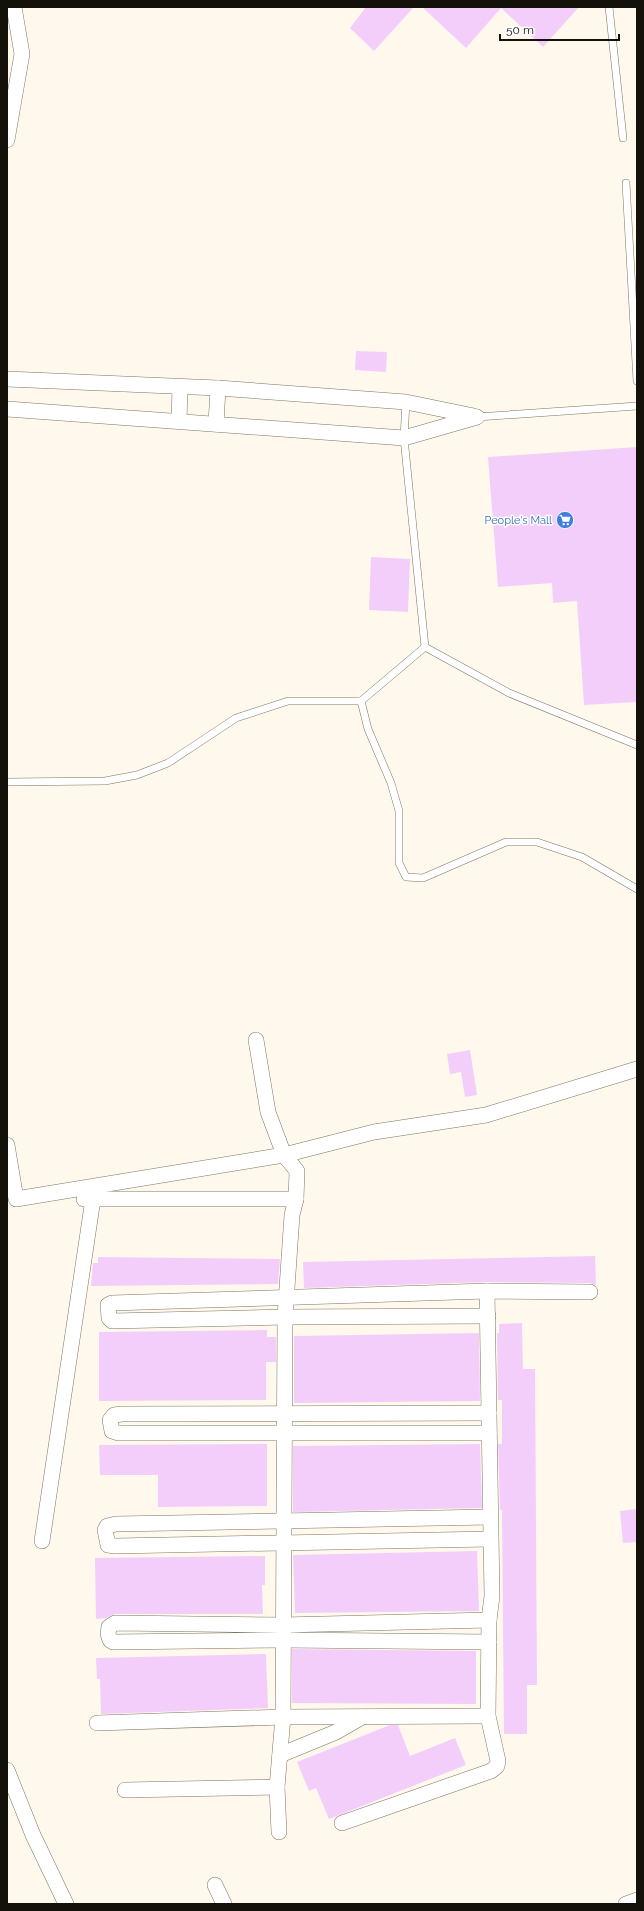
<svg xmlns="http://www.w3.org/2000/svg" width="644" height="1911" font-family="Raleway,sans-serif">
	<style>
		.building { fill: #f3cefb }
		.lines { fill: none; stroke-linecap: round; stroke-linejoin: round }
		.lane-casing { stroke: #7f7463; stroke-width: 8 }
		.street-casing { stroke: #7f7463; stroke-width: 16 }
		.lane { stroke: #fff; stroke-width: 7 }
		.street { stroke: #fff; stroke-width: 15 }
		.labels { text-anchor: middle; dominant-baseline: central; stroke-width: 3; stroke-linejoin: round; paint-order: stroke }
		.shop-label { font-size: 11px; fill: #366cbe; stroke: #fff; text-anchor: end }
	</style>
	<rect width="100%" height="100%" fill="#fff8ec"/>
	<!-- building -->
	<g class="building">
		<path d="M 366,7 L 414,7 L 374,51 L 350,28 Z"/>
		<path d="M 422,7 L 579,7 L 543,47 L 501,8 L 466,48 Z"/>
		<path d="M 356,351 L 387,352 L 386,372 L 355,370 Z"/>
		<path d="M 637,447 L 637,702 L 584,705 L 577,601 L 553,603 L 552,583 L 498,587 L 488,457 Z"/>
		<path d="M 371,557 L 410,559 L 408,612 L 369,610 Z"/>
		<path d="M 470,1050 L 477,1095 L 465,1097 L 461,1072 L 450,1074 L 447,1054 Z"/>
		<path d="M 595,1256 L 596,1285 L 590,1283 L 487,1282 L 304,1288 L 303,1262 Z"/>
		<path d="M 98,1257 L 280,1259 L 278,1284 L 91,1286 L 93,1263 L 98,1263 Z"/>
		<path d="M 522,1323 L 523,1369 L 535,1369 L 537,1685 L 527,1685 L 527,1734 L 504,1734 L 502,1510 L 500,1510 L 498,1444 L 502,1444 L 502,1400 L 498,1400 L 497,1333 L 499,1333 L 499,1324 Z"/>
		<path d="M 267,1330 L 267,1337 L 276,1337 L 276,1362 L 266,1362 L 266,1400 L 99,1401 L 99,1332 Z"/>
		<path d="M 479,1333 L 480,1401 L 294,1403 L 294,1336 Z"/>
		<path d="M 267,1444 L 267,1506 L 158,1507 L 158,1475 L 100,1475 L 99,1445 Z"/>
		<path d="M 480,1444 L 482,1508 L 293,1512 L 293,1446 Z"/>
		<path d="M 637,1509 L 637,1542 L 623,1543 L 620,1511 Z"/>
		<path d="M 477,1551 L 479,1611 L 295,1613 L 293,1555 Z"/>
		<path d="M 265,1556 L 265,1585 L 262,1585 L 263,1614 L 115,1614 L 106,1618 L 96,1619 L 95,1558 Z"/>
		<path d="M 292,1649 L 476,1651 L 476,1704 L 292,1703 Z"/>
		<path d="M 266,1654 L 268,1708 L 101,1714 L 100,1679 L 97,1679 L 96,1658 Z"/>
		<path d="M 390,1725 L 398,1725 L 410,1756 L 455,1738 L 466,1765 L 329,1819 L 316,1788 L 309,1791 L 297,1762 Z"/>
	</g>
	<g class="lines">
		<defs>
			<g id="lane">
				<path d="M 609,7 L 623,138"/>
				<path d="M 626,183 L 637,381"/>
				<path d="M 406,402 L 404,438 L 425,647 L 509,693 L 637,745"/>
				<path d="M 477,417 L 637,406"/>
				<path d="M 425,647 L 361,701 L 368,729 L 391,783 L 399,811 L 399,863 L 406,877 L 423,878 L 506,842 L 537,842 L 582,857 L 637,889"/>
				<path d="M 7,782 L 105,781 L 137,775 L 168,763 L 236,718 L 288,701 L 361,701"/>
			</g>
			<g id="street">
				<path d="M 7,140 L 22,54 L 14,7"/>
				<path d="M 7,379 L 218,388 L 406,402 L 474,416"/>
				<path d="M 7,409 L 404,438 L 477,417"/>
				<path d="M 179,421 L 180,387"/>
				<path d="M 216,424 L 218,388"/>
				<path d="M 7,1145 L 16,1199 L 284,1155 L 374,1132 L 486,1115 L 637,1069"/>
				<path d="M 84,1199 L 296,1199"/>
				<path d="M 488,1316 L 285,1317 L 112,1321 L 109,1318 L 108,1305 L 112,1303 L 487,1291 L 590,1292"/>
				<path d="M 489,1413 L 122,1414 L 114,1415 L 110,1420 L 112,1431 L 118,1433 L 489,1433"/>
				<path d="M 490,1517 L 116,1524 L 107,1526 L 105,1530 L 108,1545 L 115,1546 L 490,1539"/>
				<path d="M 42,1541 L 93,1199"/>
				<path d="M 489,1642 L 283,1640 L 113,1642 L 110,1640 L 108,1634 L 109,1627 L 115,1623 L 283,1625 L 489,1620"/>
				<path d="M 97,1723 L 283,1717 L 488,1716"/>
				<path d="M 280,1755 L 336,1732 L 362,1717"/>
				<path d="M 7,1770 L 33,1835 L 66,1904"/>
				<path d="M 277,1787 L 279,1832"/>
				<path d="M 125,1790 L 277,1787 L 283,1717 L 285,1317 L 292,1215 L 296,1199 L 297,1171 L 284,1155 L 268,1112 L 256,1040"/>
				<path d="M 342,1823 L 491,1771 L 497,1766 L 498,1761 L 488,1716 L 489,1620 L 492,1596 L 487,1291"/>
				<path d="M 215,1885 L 224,1904"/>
				<path d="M 626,1904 L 637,1900"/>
			</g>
		</defs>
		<!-- lane casing -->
		<use href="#lane" class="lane-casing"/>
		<!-- street casing -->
		<use href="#street" class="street-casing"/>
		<!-- lane -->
		<use href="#lane" class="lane"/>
		<!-- street -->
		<use href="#street" class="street"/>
	</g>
	<!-- icons -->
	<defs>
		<symbol id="supermarket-disc" viewBox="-11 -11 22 22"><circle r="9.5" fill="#3f7fe0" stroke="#fff"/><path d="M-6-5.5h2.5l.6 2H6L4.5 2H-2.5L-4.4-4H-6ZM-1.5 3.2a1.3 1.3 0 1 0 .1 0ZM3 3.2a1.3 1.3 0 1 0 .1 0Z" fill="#fff"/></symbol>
	</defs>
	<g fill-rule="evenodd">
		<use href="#supermarket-disc" x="555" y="510" width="20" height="20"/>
	</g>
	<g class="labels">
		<!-- shop labels -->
		<g class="shop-label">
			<text x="552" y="520">People's Mall</text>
		</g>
	</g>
	<!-- border -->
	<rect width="644" height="1911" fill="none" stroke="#14100a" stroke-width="16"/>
	<!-- scale -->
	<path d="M500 34v6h119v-6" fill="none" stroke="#14100a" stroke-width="2"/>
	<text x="506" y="34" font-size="12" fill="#14100a" stroke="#ffffff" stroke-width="3" paint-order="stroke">50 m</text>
</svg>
